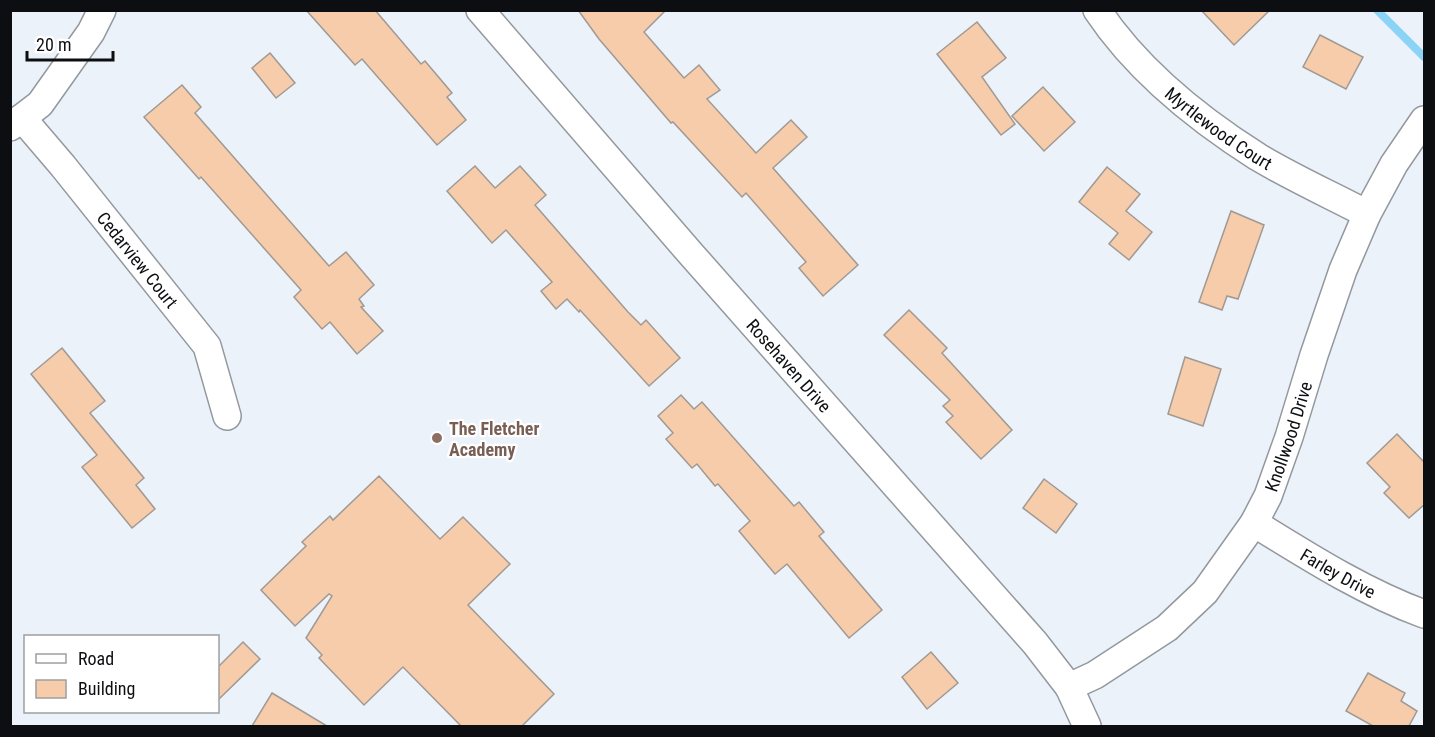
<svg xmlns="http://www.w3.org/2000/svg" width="1435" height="737" font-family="'Roboto Condensed',sans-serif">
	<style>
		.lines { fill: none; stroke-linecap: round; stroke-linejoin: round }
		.stream { stroke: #8bd4f7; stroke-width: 8 }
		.building { fill: #f6ccaa; stroke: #a09994; stroke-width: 1.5 }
		.street-casing { stroke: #93989e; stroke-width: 30 }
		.street { stroke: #fff; stroke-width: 27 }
		.education-dot { fill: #8d6e63; stroke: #fff; stroke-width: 2 }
		.labels { text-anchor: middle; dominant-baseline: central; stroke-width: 4.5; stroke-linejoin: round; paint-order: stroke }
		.street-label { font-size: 18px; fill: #0d0e11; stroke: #fff }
		.education-label { font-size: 18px; font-weight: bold; fill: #785e54; stroke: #fff; text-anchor: start }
	</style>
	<rect width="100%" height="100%" fill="#ecf2f9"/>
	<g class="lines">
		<!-- stream -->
		<path class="stream" d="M 1377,10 L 1424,57"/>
	</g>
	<!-- building -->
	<g class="building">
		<path d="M 306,10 L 375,10 L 421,64 L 425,61 L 452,93 L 447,97 L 466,120 L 437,145 L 362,59 L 355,65 Z"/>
		<path d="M 578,10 L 666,10 L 644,32 L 684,78 L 699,65 L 720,90 L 707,99 L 756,153 L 791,120 L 807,137 L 773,168 L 858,265 L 823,296 L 799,268 L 806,262 L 746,193 L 742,197 L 673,122 L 671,123 L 599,39 Z"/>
		<path d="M 1201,10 L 1270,10 L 1234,45 Z"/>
		<path d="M 977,22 L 1006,58 L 982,77 L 1015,124 L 1001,135 L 937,54 Z"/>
		<path d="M 1320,35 L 1363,57 L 1346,89 L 1303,67 Z"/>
		<path d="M 270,53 L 295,83 L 276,98 L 252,68 Z"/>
		<path d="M 182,85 L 201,107 L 195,113 L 329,266 L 346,252 L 374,285 L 359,299 L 364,306 L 361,307 L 383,331 L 357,354 L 330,322 L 322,329 L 294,297 L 301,290 L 201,177 L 199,179 L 144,117 Z"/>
		<path d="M 1043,87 L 1075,122 L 1044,151 L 1012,116 Z"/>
		<path d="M 475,166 L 495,188 L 520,166 L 546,195 L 535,205 L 628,312 L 641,325 L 646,320 L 680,358 L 649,386 L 580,310 L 579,312 L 567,299 L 556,309 L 541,291 L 552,282 L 506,230 L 492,243 L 447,191 Z"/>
		<path d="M 1107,167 L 1140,194 L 1126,211 L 1152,232 L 1129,260 L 1109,244 L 1118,233 L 1079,202 Z"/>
		<path d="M 1231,211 L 1264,225 L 1238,299 L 1227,296 L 1222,310 L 1199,302 Z"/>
		<path d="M 909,310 L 947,348 L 942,353 L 1012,430 L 981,459 L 946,422 L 953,416 L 943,406 L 950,400 L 884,335 Z"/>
		<path d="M 62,348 L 105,401 L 90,413 L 144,478 L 136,485 L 155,509 L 132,528 L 82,467 L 97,455 L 31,374 Z"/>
		<path d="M 1185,357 L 1221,369 L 1203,426 L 1168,414 Z"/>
		<path d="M 681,395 L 694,409 L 702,402 L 794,506 L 799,502 L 824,532 L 819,536 L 882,610 L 849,638 L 787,564 L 775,574 L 739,531 L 750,521 L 718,484 L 715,486 L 697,464 L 692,468 L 666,439 L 673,433 L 658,416 Z"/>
		<path d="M 1397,434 L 1425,463 L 1425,504 L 1409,518 L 1384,493 L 1390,487 L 1367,463 Z"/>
		<path d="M 379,476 L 440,539 L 463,517 L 510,564 L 468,605 L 554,694 L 522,726 L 461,726 L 403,667 L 364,705 L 319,658 L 322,655 L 306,638 L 332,596 L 329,594 L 295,626 L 261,590 L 306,546 L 302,542 L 330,516 L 333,520 Z"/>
		<path d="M 1044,479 L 1077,504 L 1056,533 L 1023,508 Z"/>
		<path d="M 243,642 L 260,659 L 218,700 L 218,667 Z"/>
		<path d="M 931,652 L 958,683 L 927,709 L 902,677 Z"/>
		<path d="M 1368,673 L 1405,693 L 1401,701 L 1417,711 L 1409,726 L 1373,726 L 1346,711 Z"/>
		<path d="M 272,693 L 327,726 L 252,726 Z"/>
	</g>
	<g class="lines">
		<defs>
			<g id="street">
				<path id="s1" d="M 480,10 L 691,254 L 1035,643 L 1069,687 L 1087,726"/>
				<path id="s2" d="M 1097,10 C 1137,70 1198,119 1258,157 C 1293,178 1331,195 1367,214"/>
				<path id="s3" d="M 22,118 L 63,166 L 207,346 L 227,416"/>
				<path d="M 10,127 L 40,104 L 91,32 L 102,10"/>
				<path id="s4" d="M 1254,523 C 1309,557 1364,592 1424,614"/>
				<path id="s5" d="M 1069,687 L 1095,675 L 1167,628 L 1205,592 L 1254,523 L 1268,496 L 1289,437 L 1314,355 L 1343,270 L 1367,214 L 1394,164 L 1424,120"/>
			</g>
		</defs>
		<!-- street casing -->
		<use href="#street" class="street-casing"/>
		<!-- street -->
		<use href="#street" class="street"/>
	</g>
	<!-- markers -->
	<circle class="education-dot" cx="437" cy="438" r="6"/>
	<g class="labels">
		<!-- street labels -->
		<g class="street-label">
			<text stroke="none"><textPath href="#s2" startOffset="171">Myrtlewood Court</textPath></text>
			<text stroke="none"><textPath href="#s3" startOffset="183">Cedarview Court</textPath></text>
			<text stroke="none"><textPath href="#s1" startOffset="471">Rosehaven Drive</textPath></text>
			<text stroke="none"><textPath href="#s5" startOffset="345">Knollwood Drive</textPath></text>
			<text stroke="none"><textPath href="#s4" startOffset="98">Farley Drive</textPath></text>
		</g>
		<!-- education labels -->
		<g class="education-label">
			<text x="449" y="428">The Fletcher<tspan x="449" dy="21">Academy</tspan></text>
		</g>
	</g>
	<!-- border -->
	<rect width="1435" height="737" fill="none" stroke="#0d0e11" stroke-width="24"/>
	<!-- legend -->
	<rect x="24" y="635" width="195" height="78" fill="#ffffff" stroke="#9e9fa0" stroke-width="1.5"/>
	<rect x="36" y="654" width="30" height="9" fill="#ffffff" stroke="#9e9fa0" stroke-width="1.5"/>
	<text x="78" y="665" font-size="18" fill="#0d0e11">Road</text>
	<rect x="36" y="680" width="30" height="18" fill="#f6ccaa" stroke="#9e9fa0" stroke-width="1.5"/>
	<text x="78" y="695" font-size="18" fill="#0d0e11">Building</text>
	<!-- scale -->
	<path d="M27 51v9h86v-9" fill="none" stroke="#0d0e11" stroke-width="3"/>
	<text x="36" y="51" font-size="18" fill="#0d0e11" stroke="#ffffff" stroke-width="4.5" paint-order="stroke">20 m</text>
</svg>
